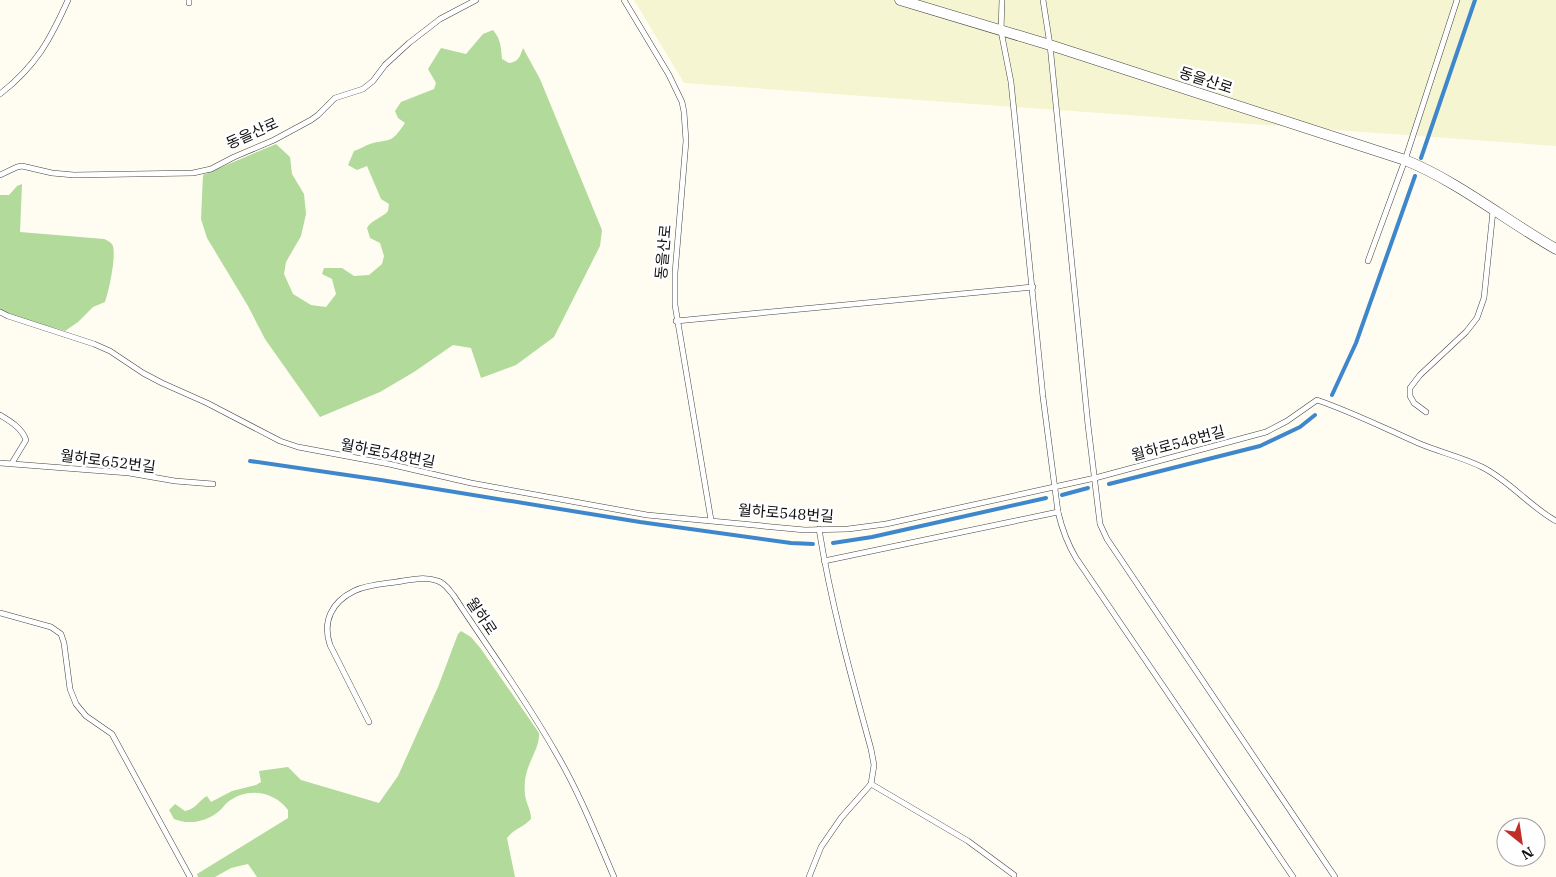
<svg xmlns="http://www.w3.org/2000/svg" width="1556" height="877" font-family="'IBM Plex Serif','Noto Sans KR',serif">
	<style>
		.farmland { fill: #f5f5d2 }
		.forest { fill: #b1da9b }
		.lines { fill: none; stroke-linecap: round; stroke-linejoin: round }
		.stream { stroke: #3f87cc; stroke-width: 4 }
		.service-casing { stroke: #424242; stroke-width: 6 }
		.minor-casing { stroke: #424242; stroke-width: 11 }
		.service { stroke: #fff; stroke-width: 5 }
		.minor { stroke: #fff; stroke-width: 10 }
		.labels { text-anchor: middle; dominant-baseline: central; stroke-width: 5; stroke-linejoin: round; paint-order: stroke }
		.street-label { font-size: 15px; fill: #0f0f0f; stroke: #fff }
	</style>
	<rect width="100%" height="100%" fill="#fffdf2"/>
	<!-- farmland -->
	<path class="farmland" d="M 634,0 L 1556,0 L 1556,146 L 684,83 Z"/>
	<!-- forest -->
	<g class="forest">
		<path d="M 493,30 C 501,39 501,48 502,59 L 509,63 C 518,62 520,57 523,48 L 540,79 L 602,230 L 600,246 L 554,337 L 516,365 L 481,378 L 471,348 L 453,345 L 414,372 L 380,392 L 320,417 L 265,339 L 248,306 L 207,238 L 201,219 L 203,175 L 276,144 L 290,157 L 292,174 L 304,194 L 306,214 L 301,236 L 286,262 L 284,274 L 293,294 L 311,305 L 326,307 L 336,294 L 332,279 L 322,274 L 324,268 L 342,268 L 354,276 L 369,275 L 382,264 L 384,256 L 380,243 L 370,238 L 367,228 C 371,220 382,218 388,211 L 389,204 L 381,199 L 367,166 L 357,170 L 348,165 L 354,151 C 360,149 366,145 373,143 C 393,139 392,142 405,123 L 398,118 L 395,111 L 401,102 L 434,89 L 436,83 L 428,69 L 441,48 L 466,54 L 483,34 Z"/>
		<path d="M 22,184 L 20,232 L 104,239 C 107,240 111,242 113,246 C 116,259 109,290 105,302 L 93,307 L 78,322 L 65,331 L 13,316 L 0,309 L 0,195 L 9,195 L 17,186 Z"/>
		<path d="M 461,631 L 471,637 L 481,649 L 539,733 C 540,747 529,760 526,775 C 524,783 524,795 527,803 C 529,809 531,812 531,819 C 524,827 515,828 507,838 L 515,877 L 257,877 L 248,864 L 231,868 L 215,877 L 198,877 L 197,874 L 288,818 L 288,810 C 274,791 248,787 229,801 C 225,804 222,809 218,812 C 206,822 188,825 174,819 L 169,810 L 175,804 L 185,811 C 196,809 198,801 207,796 L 211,802 L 232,791 L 256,785 L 261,782 L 259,771 L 288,767 L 301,780 L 379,803 L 398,776 L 438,687 L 458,634 Z"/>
	</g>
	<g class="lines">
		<!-- stream -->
		<g class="stream">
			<path d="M 1421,158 L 1475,0"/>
			<path d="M 1332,395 L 1356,343 L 1415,176"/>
			<path d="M 250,461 L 381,480 L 640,522 L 791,543 L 813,544"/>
			<path d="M 1109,484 L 1260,446 L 1300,427 L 1315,415"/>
			<path d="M 1062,495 L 1088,488"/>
			<path d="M 833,543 L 872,537 L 1046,498"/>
		</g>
		<defs>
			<g id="service">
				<path d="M 189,0 L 189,3"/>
				<path d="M 624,0 L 669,75 L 682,102 L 684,112 L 686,141 L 675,273 L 675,305 L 711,520"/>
				<path d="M 1002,0 L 1001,31 L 1011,82 L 1043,397 L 1058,512 C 1062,529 1067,543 1076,558 L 1293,877"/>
				<path d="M 1043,0 L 1050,45 L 1088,425 L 1100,524 L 1107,539 L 1335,877"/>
				<path d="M 0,94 C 36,66 50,40 68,0"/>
				<path d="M 0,175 L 17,167 L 22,166 L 52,173 L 74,175 L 193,173 L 211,169 L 234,157 L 274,140 L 311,120 L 318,115 L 335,98 L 363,89 L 373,81 L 385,65 L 409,43 L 440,19 L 476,0"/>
				<path d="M 1368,261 L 1405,160 L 1457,0"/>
				<path d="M 0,312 L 8,316 L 94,344 L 110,351 L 143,373 L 162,383 L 207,403 L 280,441 L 298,447 L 389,464 L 471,483 L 647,515 L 805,530 L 848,529 L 886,524 L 1095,478 L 1266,432 L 1287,421 L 1317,400 C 1352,412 1384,428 1418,443 C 1439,452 1462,457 1482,467 C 1510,481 1529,506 1556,521"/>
				<path d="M 676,321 L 1033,287"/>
				<path d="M 1426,412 L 1414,403 L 1410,396 L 1410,388 L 1420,375 L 1466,332 L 1477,318 L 1484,298 L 1493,211"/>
				<path d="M 0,415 C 10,421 22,428 26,440 L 12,463"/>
				<path d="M 0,463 L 129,473 L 175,481 L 213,484"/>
				<path d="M 819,529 C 831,604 851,676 871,749 L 874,765 L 871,784 L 968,841 L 1014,875"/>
				<path d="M 824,561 L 1058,512"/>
				<path d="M 0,613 L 51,627 L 61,634 L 64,643 L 70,689 L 76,704 L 86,716 L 112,734 L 190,877"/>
				<path d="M 369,722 L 330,645 C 322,621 332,602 354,591 C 366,585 382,584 396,582 C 409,580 424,576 438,581 C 445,583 449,590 454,596 C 488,648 525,698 556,753 C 579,792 596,835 614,877"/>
				<path d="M 809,877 L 821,847 L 841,818 L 871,784"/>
			</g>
			<path id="minor" d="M 900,0 L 1050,45 L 1405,160 C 1459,182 1505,220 1556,249"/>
		</defs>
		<!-- service casing -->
		<use href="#service" class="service-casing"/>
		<!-- minor casing -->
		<use href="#minor" class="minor-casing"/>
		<!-- service -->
		<use href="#service" class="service"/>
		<!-- minor -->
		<use href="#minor" class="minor"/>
	</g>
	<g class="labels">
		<!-- street labels -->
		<g class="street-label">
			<text transform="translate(1206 80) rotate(18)">동을산로</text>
			<text transform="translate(252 133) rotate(-24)">동을산로</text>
			<text transform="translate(663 252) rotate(-85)">동을산로</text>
			<text transform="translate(1178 443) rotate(-15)">월하로548번길</text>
			<text transform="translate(388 453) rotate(11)">월하로548번길</text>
			<text transform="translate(108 461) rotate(7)">월하로652번길</text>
			<text transform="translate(786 513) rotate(4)">월하로548번길</text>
			<text transform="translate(482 616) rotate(56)">월하로</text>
		</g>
	</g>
	<!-- north arrow -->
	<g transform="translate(1521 842) rotate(150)"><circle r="24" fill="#ffffff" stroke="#9f9f9f"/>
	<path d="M0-4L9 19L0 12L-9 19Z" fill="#bf2f28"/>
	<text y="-8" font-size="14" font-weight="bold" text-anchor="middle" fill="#0f0f0f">N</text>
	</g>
</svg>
